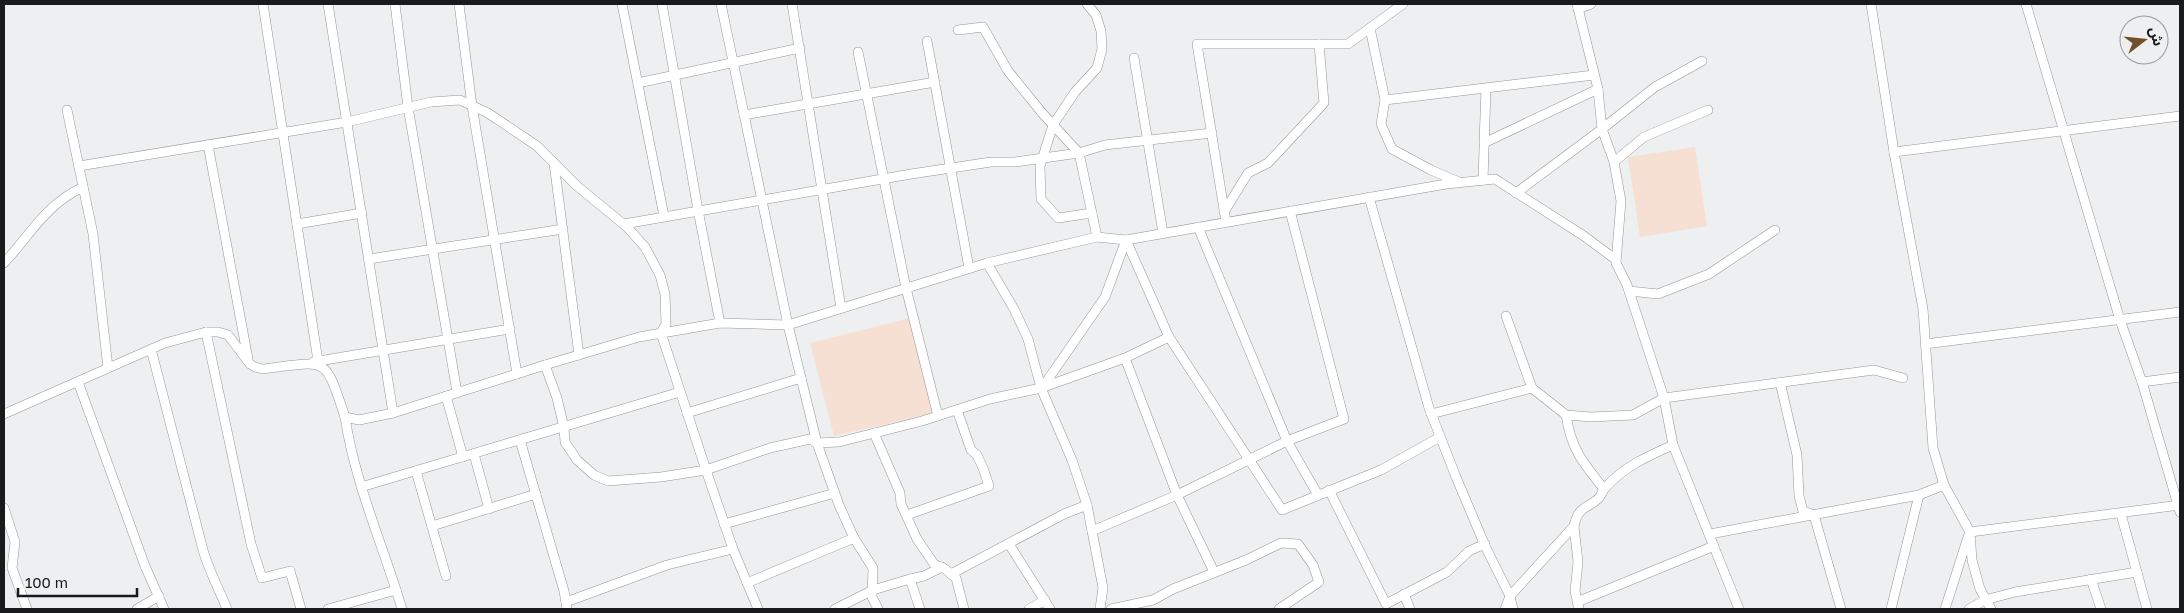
<svg xmlns="http://www.w3.org/2000/svg" width="2184" height="613" font-family="'Golos Text','Noto Sans Arabic',sans-serif">
	<style>
		.education { fill: #f6e0d3 }
		.lines { fill: none; stroke-linecap: round; stroke-linejoin: round }
		.minor-casing { stroke: #949698; stroke-width: 10 }
		.minor { stroke: #fff; stroke-width: 9 }
	</style>
	<rect width="100%" height="100%" fill="#edeff1"/>
	<!-- education -->
	<g class="education">
		<path d="M 1695,147 L 1707,226 L 1640,237 L 1628,157 Z"/>
		<path d="M 910,318 L 935,413 L 834,436 L 810,343 Z"/>
	</g>
	<g class="lines">
		<defs>
			<g id="minor">
				<path d="M 263,4 L 318,361"/>
				<path d="M 328,4 L 393,413"/>
				<path d="M 395,4 L 408,107 L 457,392"/>
				<path d="M 459,4 L 472,106 L 517,374"/>
				<path d="M 622,4 L 664,216"/>
				<path d="M 662,4 L 698,210 L 720,323"/>
				<path d="M 721,4 L 788,325 L 817,443 L 839,505 L 854,538 L 873,568 L 872,597 L 878,609"/>
				<path d="M 792,4 L 841,308"/>
				<path d="M 1087,4 L 1096,15 L 1101,31 L 1102,49 L 1097,68 L 1075,92 L 1053,125 L 1040,166 L 1041,199 L 1058,218 L 1092,213"/>
				<path d="M 1871,4 L 1894,152 L 1923,309 L 1933,448 L 1944,485 L 1970,532 L 1972,560 L 1980,589 L 1991,609"/>
				<path d="M 2026,4 L 2120,320 L 2142,382 L 2180,512"/>
				<path d="M 1578,9 L 1591,4"/>
				<path d="M 1370,28 L 1385,100"/>
				<path d="M 958,30 L 983,27 L 1008,71 L 1043,114 L 1079,153 L 1097,237"/>
				<path d="M 927,41 L 969,268"/>
				<path d="M 858,52 L 906,288 L 938,416"/>
				<path d="M 1134,58 L 1163,233"/>
				<path d="M 1702,61 L 1655,87 L 1602,129 L 1614,162 L 1621,201 L 1616,263 L 1627,285 L 1664,398 L 1673,445 L 1739,609"/>
				<path d="M 638,83 L 800,48"/>
				<path d="M 67,110 L 93,234 L 108,368"/>
				<path d="M 744,115 L 935,82"/>
				<path d="M 208,145 L 248,359"/>
				<path d="M 1894,152 L 2180,116"/>
				<path d="M 1614,162 L 1644,137 L 1708,110"/>
				<path d="M 554,163 L 579,355"/>
				<path d="M 79,166 L 347,122 L 431,102 L 460,100 L 488,113 L 537,146 L 577,186 L 627,227 L 645,247 L 660,275 L 665,294 L 666,324 L 661,333 L 706,470 L 770,448 L 810,439 L 817,443 L 839,442 L 922,421 L 990,399 L 1041,388 L 1125,358 L 1169,337"/>
				<path d="M 1483,180 L 1486,89 L 1484,143 L 1598,89"/>
				<path d="M 1459,182 L 1431,170 L 1392,149 L 1381,124 L 1385,100 L 1594,75"/>
				<path d="M 1516,193 L 1602,129 L 1598,89 L 1577,4"/>
				<path d="M 1369,197 L 1429,408 L 1456,477 L 1486,548 L 1510,596 L 1513,609"/>
				<path d="M 1224,212 L 1248,173 L 1268,163 L 1324,103 L 1319,44"/>
				<path d="M 1226,222 L 1197,44 L 1348,44 L 1403,4"/>
				<path d="M 297,224 L 362,213"/>
				<path d="M 624,224 L 911,174 L 991,162 L 1015,162 L 1079,153 L 1105,145 L 1212,133"/>
				<path d="M 1198,227 L 1287,441 L 1318,495"/>
				<path d="M 369,259 L 563,229"/>
				<path d="M 4,263 C 31,234 45,205 83,187"/>
				<path d="M 987,263 L 1097,237 L 1126,240 L 1105,297 L 1042,388"/>
				<path d="M 1629,291 L 1658,294 L 1709,274 L 1775,230"/>
				<path d="M 1506,316 L 1532,388 L 1566,415 L 1591,417 L 1633,415 L 1664,398 L 1874,370 L 1903,378"/>
				<path d="M 206,332 L 251,544 L 262,578 L 290,571 L 301,609"/>
				<path d="M 1925,344 L 2180,312"/>
				<path d="M 151,349 L 203,550 C 209,571 219,589 227,609"/>
				<path d="M 1125,358 L 1177,495 L 1214,572"/>
				<path d="M 313,362 L 510,329"/>
				<path d="M 545,365 L 639,337 L 720,323 L 788,325 L 987,263 L 1014,309 L 1028,339 L 1041,388 L 1072,460 L 1087,505 L 1103,588 L 1100,609"/>
				<path d="M 78,382 L 145,566 L 164,609"/>
				<path d="M 1780,382 L 1797,455 L 1799,496 L 1803,511 L 1814,515 L 1841,609"/>
				<path d="M 2142,382 L 2180,377"/>
				<path d="M 446,396 L 463,457"/>
				<path d="M 687,413 L 801,378"/>
				<path d="M 4,414 L 165,343 L 206,332 L 218,332 L 228,335 L 250,364 L 255,367 L 263,369 C 328,361 324,354 345,417"/>
				<path d="M 1431,414 L 1532,388"/>
				<path d="M 1566,415 C 1571,449 1583,463 1604,489"/>
				<path d="M 874,433 L 900,493 L 901,504 L 917,539 L 934,564 L 945,569 L 956,578 L 964,609"/>
				<path d="M 1440,437 L 1381,470 L 1282,510 L 1169,337 L 1126,240 L 1446,184 L 1495,179 L 1584,236 L 1615,259"/>
				<path d="M 520,440 L 564,591 L 567,609"/>
				<path d="M 474,454 L 489,509"/>
				<path d="M 416,471 L 446,576"/>
				<path d="M 361,487 L 680,392"/>
				<path d="M 1329,490 L 1386,604 L 1447,572 L 1469,551 L 1485,544"/>
				<path d="M 4,508 L 15,542 L 12,568 L 27,609"/>
				<path d="M 2121,514 L 2147,609"/>
				<path d="M 907,515 L 989,486 L 983,468 L 977,455 L 971,450 L 957,410"/>
				<path d="M 724,524 L 835,493"/>
				<path d="M 432,526 L 536,494"/>
				<path d="M 1574,526 L 1578,562 L 1575,591 L 1579,609"/>
				<path d="M 1092,531 L 1177,495 L 1287,441 L 1344,419 L 1290,211"/>
				<path d="M 1970,532 L 2180,505"/>
				<path d="M 1710,534 L 1919,495 L 1944,485"/>
				<path d="M 1009,544 L 1050,609"/>
				<path d="M 951,574 L 1064,514 L 1087,505"/>
				<path d="M 2091,579 L 2101,609"/>
				<path d="M 747,583 L 854,538"/>
				<path d="M 1404,594 L 1410,609"/>
				<path d="M 566,602 L 667,565 L 733,549"/>
				<path d="M 1577,602 L 1714,546"/>
				<path d="M 137,609 L 159,596"/>
				<path d="M 328,609 L 396,590"/>
				<path d="M 402,609 C 383,545 355,484 345,417 L 359,420 L 393,413 L 545,365 L 557,398 L 564,428 L 565,442 L 577,460 L 594,475 L 608,481 L 661,477 L 706,470 L 733,549 L 758,609"/>
				<path d="M 835,609 L 873,590 L 910,579"/>
				<path d="M 920,609 L 910,579 L 924,576 L 942,567"/>
				<path d="M 1029,609 L 1045,600"/>
				<path d="M 1111,609 L 1153,600 L 1173,589 L 1246,560 L 1281,543 L 1298,544 L 1313,565 L 1319,582 L 1279,609"/>
				<path d="M 1505,609 L 1510,596 L 1574,526 C 1579,505 1586,510 1599,498 C 1601,496 1602,491 1605,488 C 1623,467 1648,456 1673,445"/>
				<path d="M 1891,609 L 1919,495"/>
				<path d="M 1945,609 L 1968,537"/>
				<path d="M 1969,609 L 1985,600 L 2015,592 L 2137,572"/>
			</g>
		</defs>
		<!-- minor casing -->
		<use href="#minor" class="minor-casing"/>
		<!-- minor -->
		<use href="#minor" class="minor"/>
	</g>
	<!-- border -->
	<rect width="2184" height="613" fill="none" stroke="#191a1b" stroke-width="10"/>
	<!-- north arrow -->
	<g transform="translate(2144 40) rotate(74)"><circle r="24" fill="#edeff1" stroke="#989a9b"/>
	<path d="M0-4L9 19L0 12L-9 19Z" fill="#754f2b"/>
	<text y="-8" font-size="14" font-weight="bold" text-anchor="middle" fill="#191a1b">ش</text>
	</g>
	<!-- scale -->
	<path d="M18 588v8h119v-8" fill="none" stroke="#191a1b" stroke-width="2.5"/>
	<text x="25" y="588" font-size="15" fill="#191a1b" stroke="#edeff1" stroke-width="4" paint-order="stroke">100 m</text>
</svg>
